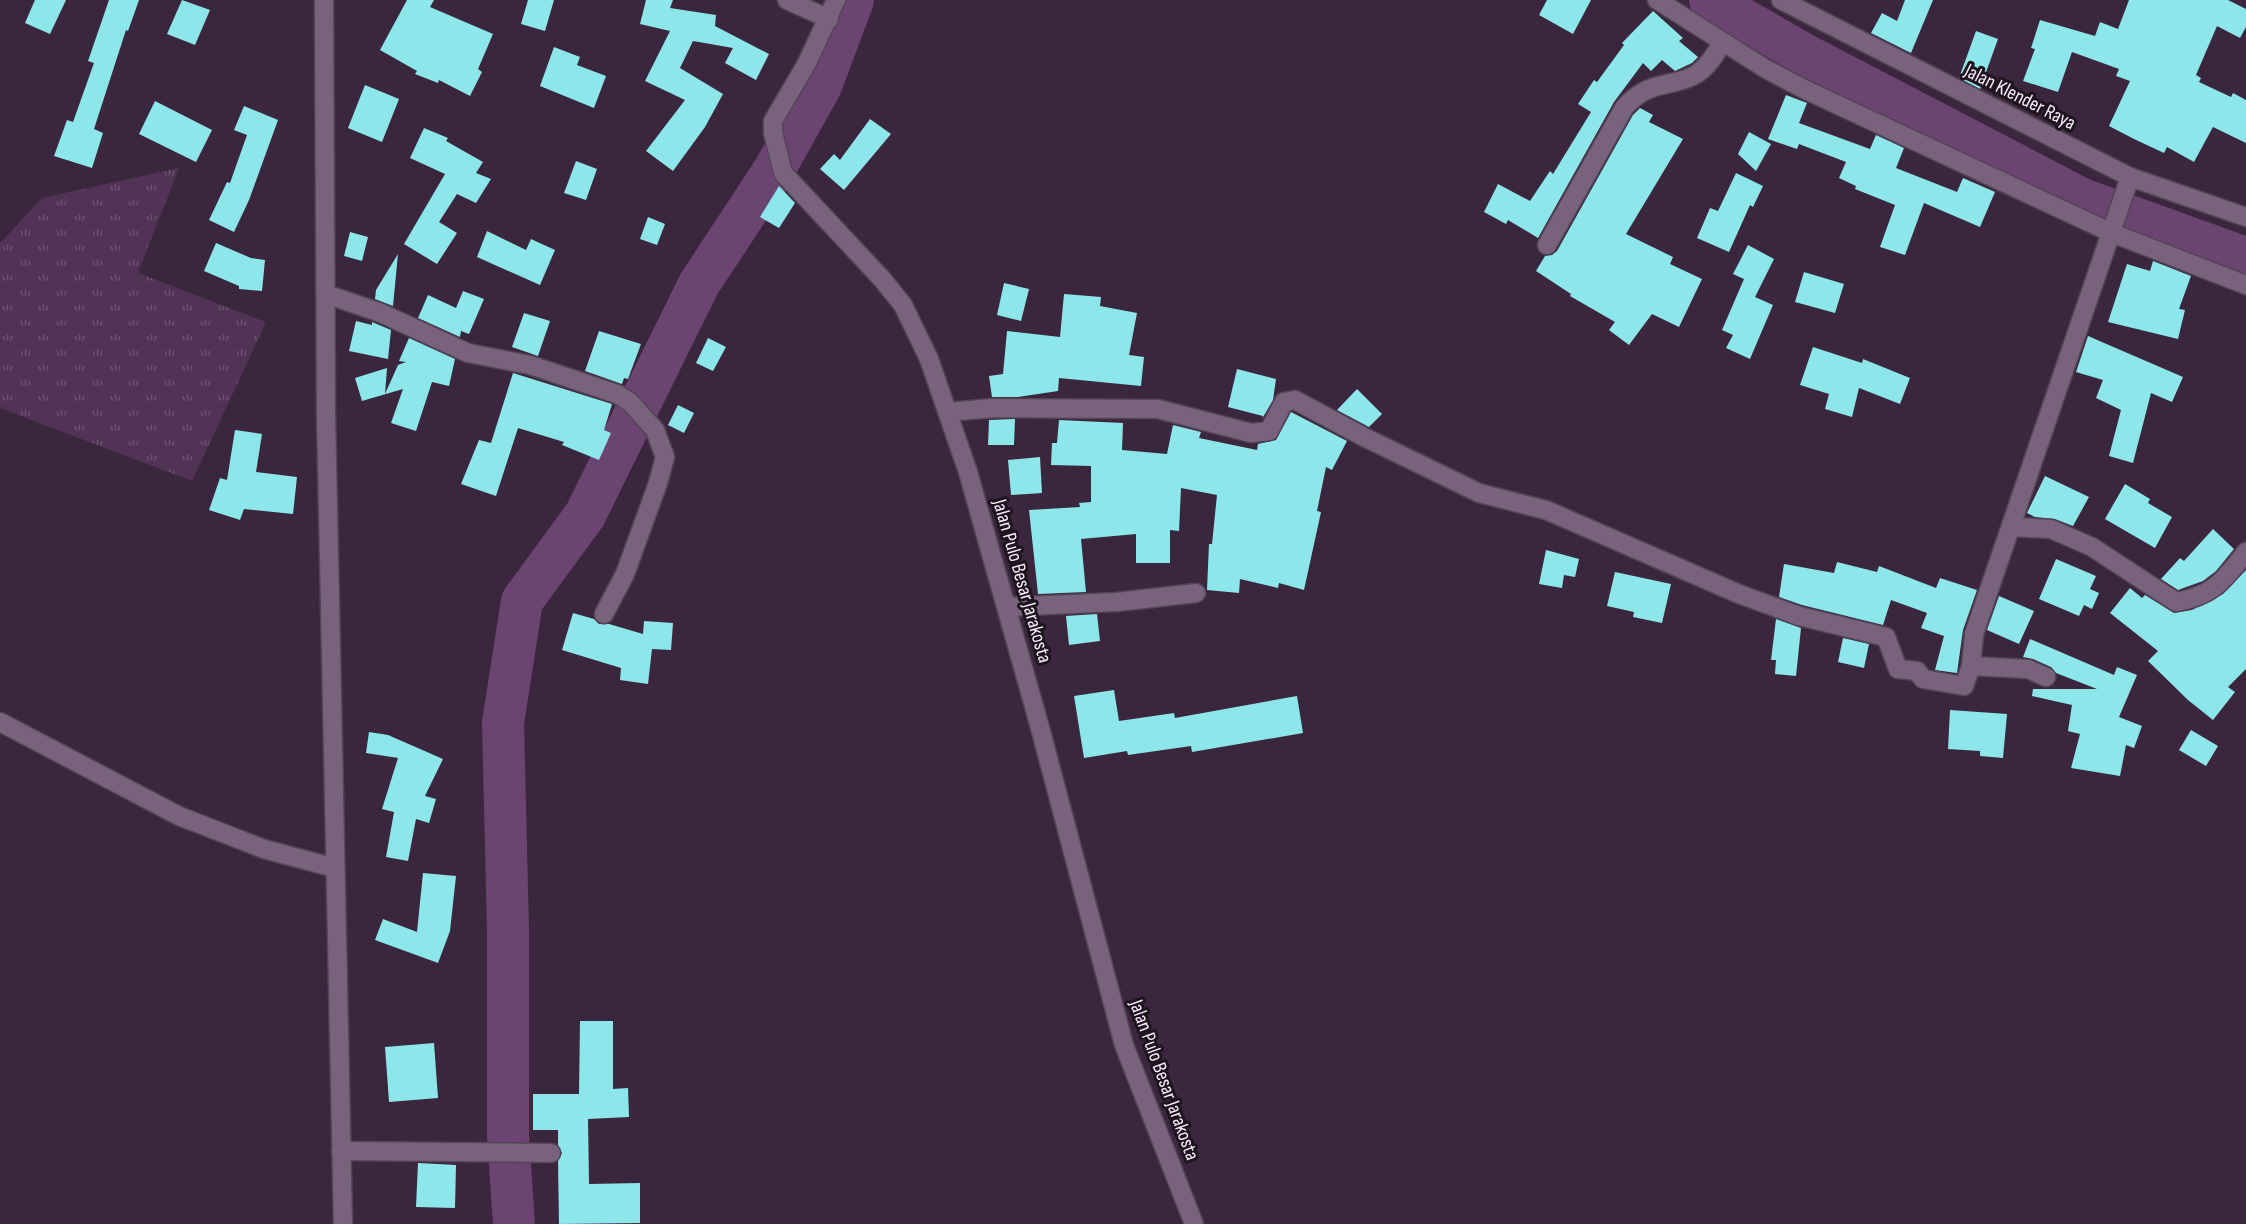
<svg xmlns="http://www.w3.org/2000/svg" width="2246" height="1224" font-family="'Sofia Sans Condensed',sans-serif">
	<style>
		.grass { fill: url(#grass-tufts) }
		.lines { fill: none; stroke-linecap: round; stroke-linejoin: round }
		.river { stroke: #6b4471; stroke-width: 42 }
		.building { fill: #8de7ea }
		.minor-casing { stroke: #544457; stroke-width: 21 }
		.minor { stroke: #79637c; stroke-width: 18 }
		.labels { text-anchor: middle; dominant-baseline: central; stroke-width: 6; stroke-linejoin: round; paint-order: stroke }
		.street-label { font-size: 20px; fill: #f7eaf9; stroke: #1d141e }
	</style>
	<defs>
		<pattern id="grass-tufts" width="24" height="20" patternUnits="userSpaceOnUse" patternTransform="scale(1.5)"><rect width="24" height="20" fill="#513455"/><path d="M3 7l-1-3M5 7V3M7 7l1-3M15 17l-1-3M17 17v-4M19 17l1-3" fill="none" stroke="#6b526e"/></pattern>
	</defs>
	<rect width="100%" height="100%" fill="#3b273d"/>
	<!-- grass -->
	<path class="grass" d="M 179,168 L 138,273 L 266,322 L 192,481 L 0,408 L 0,243 L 42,198 Z"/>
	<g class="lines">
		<!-- river -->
		<g class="river">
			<path d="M 1710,0 L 1802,53 L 2082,199 L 2246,258"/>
			<path d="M 514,1224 L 508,1136 L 508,930 L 503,723 L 522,601 L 585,515 L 699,284 L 774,170 L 821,86 L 853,0"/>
		</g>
	</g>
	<!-- building -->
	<g class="building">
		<path d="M 35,0 L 66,0 L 50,34 L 25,23 Z"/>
		<path d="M 109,0 L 139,0 L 128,31 L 126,30 L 94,129 L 103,133 L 92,168 L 54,156 L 67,120 L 73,122 L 94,63 L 88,61 Z"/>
		<path d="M 182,0 L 210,10 L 195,45 L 167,34 Z"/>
		<path d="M 407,0 L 434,0 L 430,7 L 493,34 L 478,69 L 482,72 L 470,96 L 439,80 L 438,83 L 415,74 L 417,71 L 380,50 Z"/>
		<path d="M 528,0 L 554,0 L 545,31 L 521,24 Z"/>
		<path d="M 646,0 L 673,0 L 670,8 L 716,15 L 715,26 L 769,54 L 756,80 L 725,63 L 733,48 L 693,41 L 680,68 L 723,94 L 705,127 L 673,171 L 646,151 L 685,100 L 645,81 L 670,31 L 640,24 Z"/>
		<path d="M 1547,0 L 1591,0 L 1573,34 L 1539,15 Z"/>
		<path d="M 1905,0 L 1933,0 L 1911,53 L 1871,33 L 1882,13 L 1897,21 Z"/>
		<path d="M 2129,0 L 2228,0 L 2246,9 L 2246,27 L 2240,38 L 2217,26 L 2196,75 L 2201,78 L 2199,82 L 2231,97 L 2233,93 L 2246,100 L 2246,143 L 2213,127 L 2194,162 L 2167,147 L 2164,153 L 2134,139 L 2109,126 L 2130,81 L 2116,76 L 2119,69 L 2072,52 L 2058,92 L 2023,81 L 2035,49 L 2031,48 L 2040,20 L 2095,36 L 2100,22 L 2118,29 Z"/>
		<path d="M 1653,11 L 1683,38 L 1679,41 L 1698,57 L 1692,63 L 1675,71 L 1662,60 L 1651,71 L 1643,63 L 1614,102 L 1538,238 L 1508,220 L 1506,224 L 1484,212 L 1498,184 L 1530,201 L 1550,171 L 1553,174 L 1591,112 L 1578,104 L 1594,80 L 1597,82 L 1624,45 L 1622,43 Z"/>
		<path d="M 1976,31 L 1998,39 L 1980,89 L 1959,78 Z"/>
		<path d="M 554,47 L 580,57 L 577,65 L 606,76 L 594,108 L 540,86 Z"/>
		<path d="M 365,85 L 399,99 L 382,142 L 348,128 Z"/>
		<path d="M 1786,95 L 1807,103 L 1799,123 L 1870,149 L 1876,135 L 1904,148 L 1896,168 L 1957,192 L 1963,178 L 1995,192 L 1980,227 L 1924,203 L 1905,255 L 1880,247 L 1895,205 L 1855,189 L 1856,186 L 1839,178 L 1846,162 L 1799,144 L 1797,149 L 1768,139 Z"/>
		<path d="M 155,101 L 212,130 L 196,162 L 139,134 Z"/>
		<path d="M 244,106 L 278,120 L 249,200 L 234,232 L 209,220 L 227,182 L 230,183 L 247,135 L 234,130 Z"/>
		<path d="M 1640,108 L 1653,115 L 1649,122 L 1683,139 L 1626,234 L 1673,257 L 1670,264 L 1702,279 L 1679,327 L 1652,314 L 1629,345 L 1609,330 L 1615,322 L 1570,296 L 1571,294 L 1536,271 L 1545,256 L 1552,255 L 1557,251 L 1633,115 Z"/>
		<path d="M 870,119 L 891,134 L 844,190 L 820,169 L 834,154 L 840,160 Z"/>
		<path d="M 424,128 L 448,138 L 446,141 L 483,162 L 476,173 L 491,179 L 476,203 L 457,194 L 439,222 L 457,233 L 437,264 L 404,244 L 445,174 L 410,158 Z"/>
		<path d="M 1749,132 L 1771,144 L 1756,171 L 1738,154 Z"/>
		<path d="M 576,161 L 597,169 L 586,200 L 564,193 Z"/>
		<path d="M 1736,173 L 1763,186 L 1753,207 L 1750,205 L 1729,252 L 1697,238 L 1710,208 L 1718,211 Z"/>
		<path d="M 779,186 L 795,203 L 779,228 L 760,217 Z"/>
		<path d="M 648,217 L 665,224 L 657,245 L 640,239 Z"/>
		<path d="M 487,231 L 526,250 L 531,239 L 555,250 L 540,285 L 477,257 Z"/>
		<path d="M 350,232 L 368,237 L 362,261 L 344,256 Z"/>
		<path d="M 216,243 L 251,258 L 265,260 L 262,291 L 239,289 L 239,286 L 204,271 Z"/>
		<path d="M 1748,245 L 1774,259 L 1755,297 L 1773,305 L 1750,359 L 1726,348 L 1733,335 L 1722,330 L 1744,279 L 1733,274 Z"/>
		<path d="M 398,254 L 393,306 L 375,299 L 376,290 Z"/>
		<path d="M 2153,261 L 2191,276 L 2179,309 L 2185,310 L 2178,339 L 2108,322 L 2127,264 L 2150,271 Z"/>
		<path d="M 1804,272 L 1844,284 L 1835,313 L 1795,302 Z"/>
		<path d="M 1004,283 L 1029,289 L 1021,321 L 997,315 Z"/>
		<path d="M 463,291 L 484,299 L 469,334 L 461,331 L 460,337 L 418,318 L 428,295 L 456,308 Z"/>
		<path d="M 1064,294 L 1101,297 L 1100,306 L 1137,313 L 1129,355 L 1144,357 L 1141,386 L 1059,378 L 1058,391 L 1018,397 L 992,397 L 989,376 L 1003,374 L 1007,331 L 1060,337 Z"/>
		<path d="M 524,313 L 550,321 L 538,356 L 512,347 Z"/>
		<path d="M 356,321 L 372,325 L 372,322 L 391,330 L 388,359 L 349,351 Z"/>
		<path d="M 599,331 L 641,344 L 628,379 L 624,378 L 622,384 L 585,371 Z"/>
		<path d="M 2088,336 L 2183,377 L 2172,402 L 2151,393 L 2133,463 L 2109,456 L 2121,410 L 2096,398 L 2103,380 L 2076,372 Z"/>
		<path d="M 409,338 L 455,359 L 449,386 L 432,382 L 416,431 L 391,423 L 403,389 L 362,401 L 355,378 L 387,368 L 385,394 L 398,365 L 406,362 L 399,361 Z"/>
		<path d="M 708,338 L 726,347 L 713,371 L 696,363 Z"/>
		<path d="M 1813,347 L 1862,363 L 1863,359 L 1910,378 L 1900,404 L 1859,388 L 1852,417 L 1825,409 L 1829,394 L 1800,385 Z"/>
		<path d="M 1237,369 L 1276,379 L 1273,400 L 1262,419 L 1263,416 L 1228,407 Z"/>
		<path d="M 513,373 L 612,404 L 604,430 L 611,433 L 599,460 L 562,445 L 564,442 L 518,428 L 496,496 L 461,484 L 479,440 L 491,443 Z"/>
		<path d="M 1357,389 L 1382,414 L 1369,427 L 1337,410 Z"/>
		<path d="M 678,405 L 694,413 L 684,433 L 668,425 Z"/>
		<path d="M 1291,412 L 1347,441 L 1332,470 L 1326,467 L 1317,511 L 1321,512 L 1304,590 L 1279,583 L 1278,588 L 1240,579 L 1239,593 L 1207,590 L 1209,544 L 1212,544 L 1217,495 L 1181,488 L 1179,531 L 1170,530 L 1170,563 L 1136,563 L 1136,534 L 1081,539 L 1086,592 L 1038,594 L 1029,510 L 1080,507 L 1079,503 L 1091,502 L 1091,466 L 1051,465 L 1052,443 L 1057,443 L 1059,420 L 1123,423 L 1122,450 L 1167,454 L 1173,425 L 1201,432 L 1199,438 L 1257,450 L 1258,444 L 1276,440 Z"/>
		<path d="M 1015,419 L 1014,445 L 988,445 L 989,420 Z"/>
		<path d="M 235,430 L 262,434 L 256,472 L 297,477 L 293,514 L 244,509 L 240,520 L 209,510 L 220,478 L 227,480 Z"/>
		<path d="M 1040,457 L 1042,493 L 1011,495 L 1008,460 Z"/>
		<path d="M 2045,476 L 2089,497 L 2073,526 L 2055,519 L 2035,517 L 2027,513 Z"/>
		<path d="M 2125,484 L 2150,499 L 2148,503 L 2172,517 L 2155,548 L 2105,519 Z"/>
		<path d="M 2213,529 L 2234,549 L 2216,571 L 2203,581 L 2178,590 L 2161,579 L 2180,558 L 2184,561 Z"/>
		<path d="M 1546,550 L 1579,559 L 1575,577 L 1564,575 L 1562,588 L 1539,584 Z"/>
		<path d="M 2056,559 L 2096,576 L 2090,589 L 2099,593 L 2092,609 L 2084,605 L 2079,616 L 2039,599 Z"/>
		<path d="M 1837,562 L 1877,572 L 1879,566 L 1936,588 L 1940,578 L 1977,590 L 1963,630 L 1957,673 L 1935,670 L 1944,636 L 1921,628 L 1927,613 L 1891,600 L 1883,625 L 1802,605 L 1779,597 L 1784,564 L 1834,573 Z"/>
		<path d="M 2246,570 L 2246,669 L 2228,687 L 2235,692 L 2213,720 L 2188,700 L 2148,661 L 2158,651 L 2110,613 L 2130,588 L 2142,598 L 2145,595 L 2174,613 L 2192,610 L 2223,594 Z"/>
		<path d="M 1615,572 L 1671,584 L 1662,623 L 1633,617 L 1634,612 L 1607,606 Z"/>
		<path d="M 1999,596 L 2034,611 L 2019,644 L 1987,630 Z"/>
		<path d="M 573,613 L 594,619 L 599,624 L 609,624 L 643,634 L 644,621 L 673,623 L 671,650 L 652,649 L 648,684 L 620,680 L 621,668 L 562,650 Z"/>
		<path d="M 1097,614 L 1100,641 L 1069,645 L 1066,616 Z"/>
		<path d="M 1776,619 L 1801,628 L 1796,676 L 1775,674 L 1776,660 L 1771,660 Z"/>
		<path d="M 1843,638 L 1869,644 L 1864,668 L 1838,662 Z"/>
		<path d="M 2030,639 L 2114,675 L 2117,667 L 2137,675 L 2119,717 L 2142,726 L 2134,748 L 2126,745 L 2120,776 L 2071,768 L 2080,734 L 2068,731 L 2072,705 L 2032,696 L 2033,689 L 2097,689 L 2056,673 L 2051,667 L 2033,659 L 2023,657 Z"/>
		<path d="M 1114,690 L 1119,721 L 1174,713 L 1175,718 L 1297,696 L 1303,733 L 1192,752 L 1191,746 L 1128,755 L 1127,751 L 1084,758 L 1074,696 Z"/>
		<path d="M 1950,710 L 2007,714 L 2003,758 L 1980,756 L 1980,751 L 1948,749 Z"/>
		<path d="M 2191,730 L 2218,746 L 2206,766 L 2179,750 Z"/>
		<path d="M 369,732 L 388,735 L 443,759 L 425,796 L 436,799 L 429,823 L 416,819 L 408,861 L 386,857 L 394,812 L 382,809 L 398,758 L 366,753 Z"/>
		<path d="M 423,873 L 456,876 L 450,931 L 438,963 L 375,940 L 383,919 L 417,932 Z"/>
		<path d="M 580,1021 L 613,1021 L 613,1089 L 628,1088 L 629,1117 L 588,1119 L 589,1184 L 640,1183 L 640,1223 L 559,1224 L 558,1161 L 562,1153 L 558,1145 L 558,1130 L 533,1130 L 533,1094 L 579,1094 Z"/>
		<path d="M 434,1043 L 438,1098 L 389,1102 L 385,1047 Z"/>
		<path d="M 418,1163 L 456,1165 L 455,1208 L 416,1207 Z"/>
	</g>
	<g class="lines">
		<defs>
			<g id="minor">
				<path d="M 324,0 L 326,414 L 343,1224"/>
				<path d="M 787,0 L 829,19"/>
				<path d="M 836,0 L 807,63 L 773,121 L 773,133 L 783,173 L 882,279 L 903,305 L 929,359 L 968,472 L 1039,724 L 1124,1045 L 1194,1224"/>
				<path d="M 1657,0 L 1766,69 L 1806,90 L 2112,233 L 2246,285"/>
				<path d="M 1781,0 L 2130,177 L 2246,217"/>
				<path d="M 1547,245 L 1624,108 C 1660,66 1692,103 1722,42"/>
				<path d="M 326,294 L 381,313 L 468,353 L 530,365 L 617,394 L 630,402 L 655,430 L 665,457 L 658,483 L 625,574 L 604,614"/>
				<path d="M 948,412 L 993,408 L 1158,409 L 1251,433 L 1269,431 L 1284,402 L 1295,400 L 1362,436 L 1479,493 L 1546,510 L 1739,594 L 1799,616 L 1886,637 L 1898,669 L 1917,671 L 1923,679 L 1964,686 L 1971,666 L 1974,634 L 2130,177"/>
				<path d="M 2012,527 L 2051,529 L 2092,547 L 2176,602 C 2213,596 2224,580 2246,552"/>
				<path d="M 1006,607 L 1117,602 L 1196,593"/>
				<path d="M 1971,666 L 2028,669 L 2046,677"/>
				<path d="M 0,722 L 179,816 L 264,849 L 335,868"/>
				<path d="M 341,1151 L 551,1153"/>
			</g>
		</defs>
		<!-- minor casing -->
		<use href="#minor" class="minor-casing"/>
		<!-- minor -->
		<use href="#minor" class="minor"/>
	</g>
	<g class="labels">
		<!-- street labels -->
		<g class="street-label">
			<text transform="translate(2020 97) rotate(27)">Jalan Klender Raya</text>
			<text transform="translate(1022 581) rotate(74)">Jalan Pulo Besar Jarakosta</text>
			<text transform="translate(1164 1080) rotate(70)">Jalan Pulo Besar Jarakosta</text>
		</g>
	</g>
</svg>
